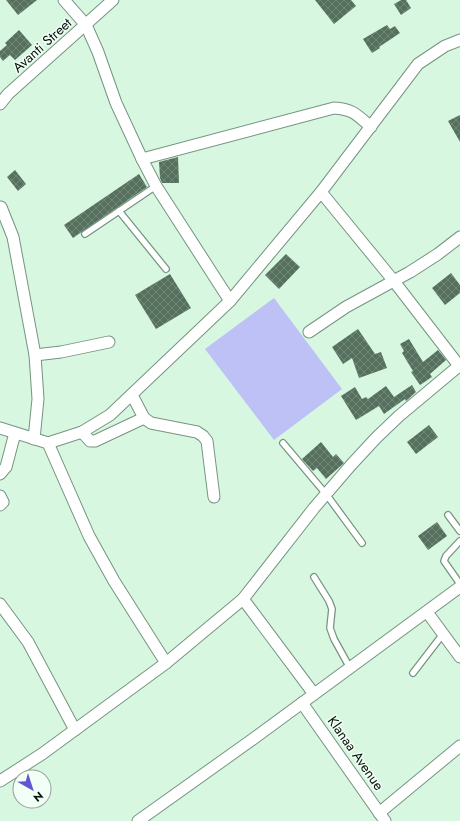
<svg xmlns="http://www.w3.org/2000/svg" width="460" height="821" font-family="Jost,sans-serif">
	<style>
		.grass { fill: #bdc1f5 }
		.building { fill: url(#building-cross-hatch) }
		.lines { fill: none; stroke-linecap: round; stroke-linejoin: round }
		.service-casing { stroke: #779480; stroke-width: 8 }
		.minor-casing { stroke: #779480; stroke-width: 13 }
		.service { stroke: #fff; stroke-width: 5.5 }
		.minor { stroke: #fff; stroke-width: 11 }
		.labels { text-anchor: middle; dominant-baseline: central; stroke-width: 3; stroke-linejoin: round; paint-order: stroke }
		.street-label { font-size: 14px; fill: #0a150e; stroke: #f2fff6 }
	</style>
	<defs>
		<pattern id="building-cross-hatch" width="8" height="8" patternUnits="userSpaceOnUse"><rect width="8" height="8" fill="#55715e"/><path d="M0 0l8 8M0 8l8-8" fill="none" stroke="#728779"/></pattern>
	</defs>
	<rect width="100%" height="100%" fill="#d7f7e1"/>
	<!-- grass -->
	<path class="grass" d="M 274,298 L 342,389 L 274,440 L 205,349 Z"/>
	<!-- building -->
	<g class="building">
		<path d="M 6,0 L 37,0 L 18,15 Z"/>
		<path d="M 315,0 L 351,0 L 356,6 L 334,24 Z"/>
		<path d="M 401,0 L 406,0 L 411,8 L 401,15 L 394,4 Z"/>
		<path d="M 387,25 L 390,29 L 395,26 L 400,33 L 379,47 L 380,48 L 372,53 L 363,39 Z"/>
		<path d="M 19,30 L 32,45 L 15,60 L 10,55 L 3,61 L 0,57 L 0,51 L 7,45 L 5,43 Z"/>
		<path d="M 460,115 L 460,142 L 448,121 Z"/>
		<path d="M 178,157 L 179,183 L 162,183 L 160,178 L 159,162 Z"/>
		<path d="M 15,170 L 26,184 L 18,191 L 7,177 Z"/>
		<path d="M 139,174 L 147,187 L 73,238 L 64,225 Z"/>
		<path d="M 286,254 L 300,267 L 279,289 L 265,275 Z"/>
		<path d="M 451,273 L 460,285 L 460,293 L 445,305 L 432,288 Z"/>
		<path d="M 170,274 L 191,308 L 156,329 L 135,295 Z"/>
		<path d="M 358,329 L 375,354 L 381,352 L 387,368 L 359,378 L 352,358 L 343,364 L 332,347 Z"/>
		<path d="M 409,339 L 423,362 L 438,350 L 446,360 L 430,374 L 432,377 L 420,385 L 411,372 L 413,371 L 402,353 L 404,351 L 400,344 Z"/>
		<path d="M 412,385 L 416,392 L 406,401 L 405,399 L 384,414 L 379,406 L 356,420 L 341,396 L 355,387 L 362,399 L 366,397 L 368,399 L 386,386 L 394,397 Z"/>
		<path d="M 429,425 L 438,437 L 416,454 L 407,442 Z"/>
		<path d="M 321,442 L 333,457 L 336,454 L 344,463 L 326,479 L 317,468 L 313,471 L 302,459 Z"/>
		<path d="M 437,522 L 447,536 L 428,550 L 418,536 Z"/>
	</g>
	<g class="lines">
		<defs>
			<g id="service">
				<path d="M 119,211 L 166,269"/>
				<path d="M 85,234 L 156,186"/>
				<path d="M 283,443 L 326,494 L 362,543"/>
				<path d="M 448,515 L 460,531"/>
				<path d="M 460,541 L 446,556 L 444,561 L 460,584"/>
				<path d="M 314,577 L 329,601 L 332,609 L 330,628 L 334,639 L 350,668"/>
				<path d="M 413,673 L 443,634"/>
			</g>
			<g id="minor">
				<path d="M 64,0 L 86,25 L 98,52 L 116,103 L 142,159 L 156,186 L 230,301"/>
				<path d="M 0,104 L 8,94 L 113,0"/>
				<path d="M 142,159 L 334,108 C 353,109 357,115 371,127"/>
				<path d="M 321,192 L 393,280 L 460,367"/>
				<path d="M 1,207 L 13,237 L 35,355 L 38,399 L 34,439"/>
				<path d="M 309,332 L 346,307 L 410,272 L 438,254 L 460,237"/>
				<path d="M 35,355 L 61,352 L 109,342"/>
				<path d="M 132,395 L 144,418 L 151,423 L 197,432 L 203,436 L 207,441 L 214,497"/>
				<path d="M 0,428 L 48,443 L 82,432 L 110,415 L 230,301 L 321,192 L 418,64 L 445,46 L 460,40"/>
				<path d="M 82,432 L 90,441 L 95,441 L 144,418"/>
				<path d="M 48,443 L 89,536 L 114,581 L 166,663"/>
				<path d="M 0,474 L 6,467 L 15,433"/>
				<path d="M 0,496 L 3,502 L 0,505"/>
				<path d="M 243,599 L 314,694"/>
				<path d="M 0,604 L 28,642 L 75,730"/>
				<path d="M 427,612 L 460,657"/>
				<path d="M 302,703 L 385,821"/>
				<path d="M 0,781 L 42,754 L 166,663 L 243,599 L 314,508 L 351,465 L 376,438 L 399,416 L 460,365"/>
				<path d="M 379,813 L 460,746"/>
				<path d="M 138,821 L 253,739 L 460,587"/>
			</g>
		</defs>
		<!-- service casing -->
		<use href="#service" class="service-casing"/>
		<!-- minor casing -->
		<use href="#minor" class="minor-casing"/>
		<!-- service -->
		<use href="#service" class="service"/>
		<!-- minor -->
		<use href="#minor" class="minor"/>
	</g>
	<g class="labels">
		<!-- street labels -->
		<g class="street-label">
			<text transform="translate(42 45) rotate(-42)">Avanti Street</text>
			<text transform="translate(356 753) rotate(55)">Klanaa Avenue</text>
		</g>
	</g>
	<!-- north arrow -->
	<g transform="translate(32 789) rotate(141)"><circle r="19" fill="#f2fff6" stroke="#95a199"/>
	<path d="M0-3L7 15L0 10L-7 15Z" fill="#6058d1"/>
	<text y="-6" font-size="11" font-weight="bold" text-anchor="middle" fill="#0a150e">N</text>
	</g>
</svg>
